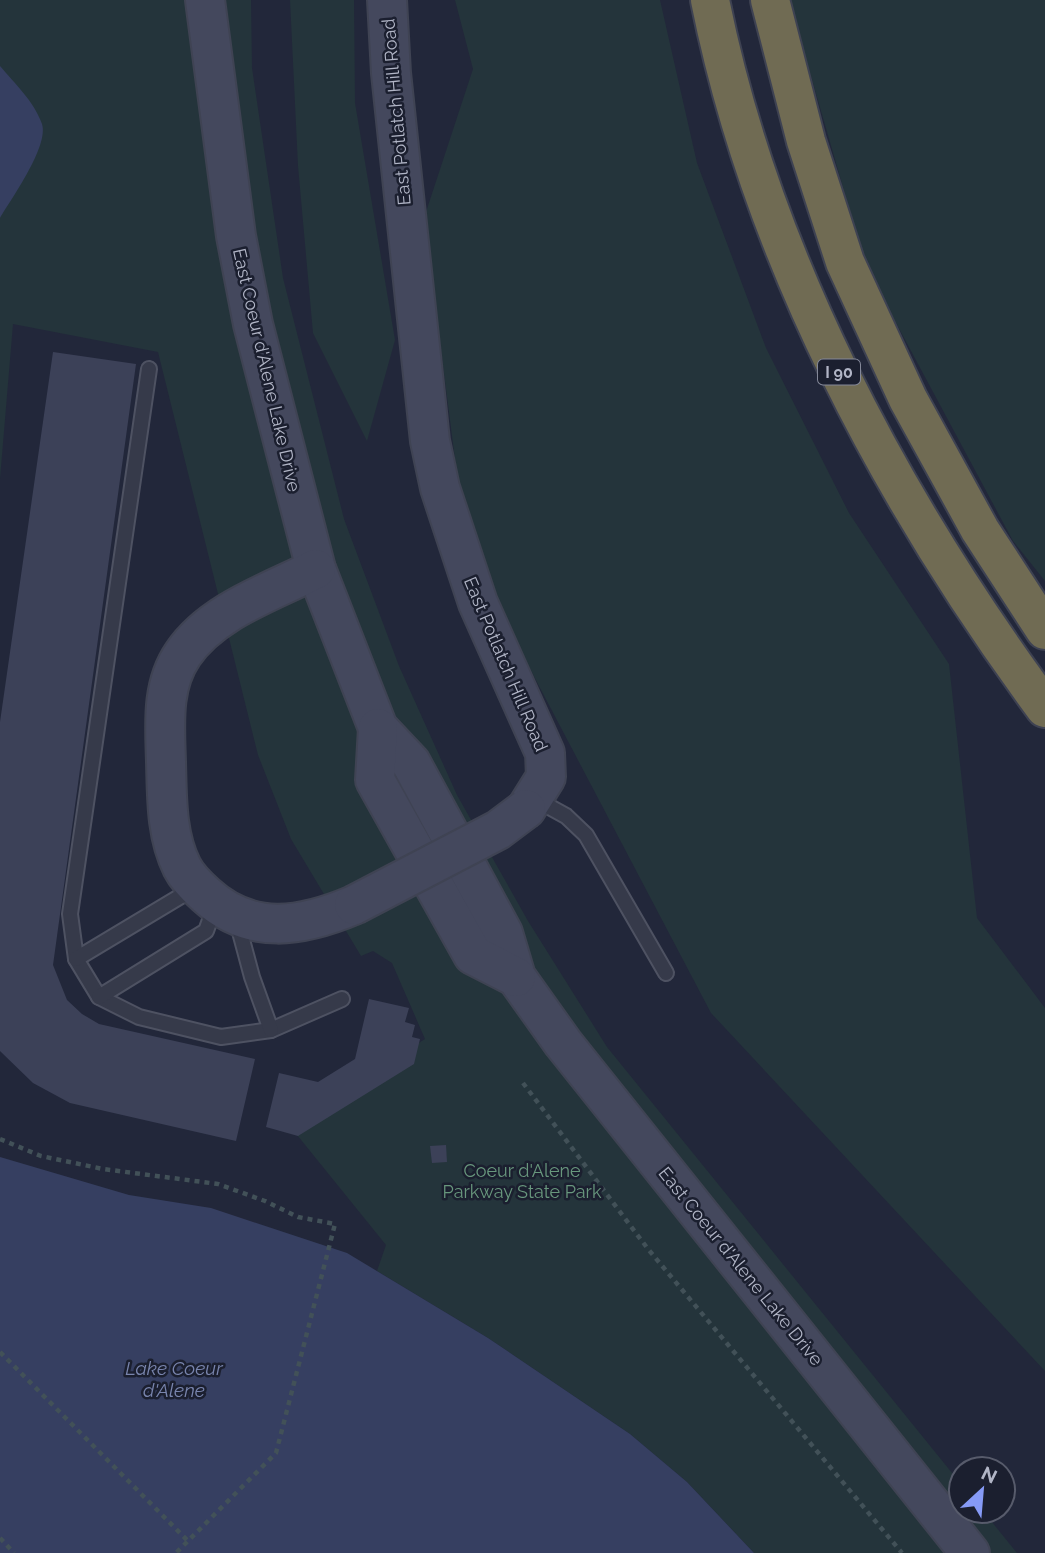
<svg xmlns="http://www.w3.org/2000/svg" width="1045" height="1553" font-family="Raleway,sans-serif">
	<style>
		.green { fill: #24343b }
		.water { fill: #363f61 }
		.building { fill: #3c4158 }
		.lines { fill: none; stroke-linecap: round; stroke-linejoin: round }
		.lane-casing { stroke: #4e5262; stroke-width: 18 }
		.secondary-casing { stroke: #3f4353; stroke-width: 42 }
		.highway-casing { stroke: #3e4252; stroke-width: 42 }
		.path { stroke: #425158; stroke-width: 4.5; stroke-dasharray: 5 5; stroke-linecap: butt }
		.lane { stroke: #363a4a; stroke-width: 14 }
		.secondary { stroke: #44485d; stroke-width: 38 }
		.highway { stroke: #706b53; stroke-width: 38 }
		.secondary-bridge-casing { stroke: #3f4353; stroke-width: 42; stroke-linecap: butt }
		.secondary-bridge { stroke: #44485d; stroke-width: 38 }
		.labels { text-anchor: middle; dominant-baseline: central; stroke-width: 5; stroke-linejoin: round; paint-order: stroke }
		.shield { fill: #1b1f2f; stroke: #848899; stroke-width: 2 }
		.shield-label { font-size: 16px; font-weight: bold; fill: #b1b5c6 }
		.street-label { font-size: 18px; fill: #b1b5c6; stroke: #1b1f2f }
		.park-label { font-size: 18px; fill: #68977d; stroke: #1b1f2f }
		.water-label { font-size: 19px; font-style: italic; fill: #7985ae; stroke: #1b1f2f }
	</style>
	<rect width="100%" height="100%" fill="#22273a"/>
	<!-- green -->
	<g class="green">
		<path d="M 0,0 L 251,0 L 252,68 L 283,278 L 344,519 L 399,666 L 457,795 L 528,921 L 607,1047 L 961,1484 L 961,1511 L 983,1511 L 1017,1553 L 754,1553 L 687,1482 L 630,1434 L 488,1338 L 377,1271 L 386,1245 L 289,1125 L 425,1039 L 392,963 L 373,951 L 361,956 L 291,839 L 258,755 L 158,352 L 13,324 L 0,479 Z"/>
		<path d="M 290,0 L 354,0 L 355,103 L 395,340 L 367,441 L 313,333 L 298,166 Z"/>
		<path d="M 455,0 L 660,0 L 697,163 L 766,348 L 849,513 L 949,664 L 977,918 L 1045,1008 L 1045,1371 L 711,1013 L 498,608 L 459,490 L 424,218 L 473,69 Z"/>
		<path d="M 789,0 L 1045,0 L 1045,581 L 1013,541 L 866,267 Z"/>
	</g>
	<!-- water -->
	<g class="water">
		<path d="M 0,66 C 15,84 34,101 42,124 C 49,146 12,198 0,218 Z"/>
		<path d="M 0,1157 L 129,1195 L 211,1208 L 347,1253 L 488,1338 L 630,1434 L 687,1482 L 754,1553 L 0,1553 Z"/>
	</g>
	<!-- building -->
	<g class="building">
		<path d="M 53,352 L 136,364 L 53,965 L 67,1000 L 82,1014 L 99,1024 L 255,1059 L 236,1141 L 70,1103 L 33,1083 L 0,1051 L 0,722 Z"/>
		<path d="M 369,999 L 409,1008 L 405,1022 L 415,1025 L 412,1037 L 420,1039 L 414,1064 L 298,1136 L 266,1127 L 279,1073 L 318,1082 L 355,1059 Z"/>
		<path d="M 446,1145 L 447,1162 L 432,1163 L 430,1146 Z"/>
	</g>
	<g class="lines">
		<defs>
			<g id="lane">
				<path d="M 149,369 L 70,914 L 76,959 L 99,997 L 139,1017 L 221,1037 L 271,1030 L 342,999"/>
				<path d="M 535,799 L 566,816 L 586,835 L 666,973"/>
				<path d="M 237,921 L 252,977 L 271,1030"/>
				<path d="M 76,959 L 196,887"/>
				<path d="M 99,997 L 206,931 L 215,906"/>
			</g>
			<g id="secondary">
				<path d="M 205,0 L 236,236 L 253,324 L 316,569 L 378,728 L 411,763 L 503,933 L 516,977 L 563,1043 L 970,1553"/>
				<path d="M 387,0 L 391,73 L 430,441 L 440,488 L 478,603 L 545,753 L 546,777 L 526,809"/>
				<path d="M 316,569 C 271,592 212,611 183,654 C 161,686 165,725 166,762 C 167,797 166,835 182,867 C 187,877 197,887 206,895 C 251,936 302,927 354,905"/>
				<path d="M 378,728 L 375,780 L 473,955 L 516,977"/>
			</g>
			<g id="highway">
				<path d="M 710,0 C 761,256 891,499 1045,708"/>
				<path d="M 770,0 L 806,141 L 845,262 L 908,399 L 980,530 L 1045,630"/>
			</g>
		</defs>
		<!-- lane casing -->
		<use href="#lane" class="lane-casing"/>
		<!-- secondary casing -->
		<use href="#secondary" class="secondary-casing"/>
		<!-- highway casing -->
		<use href="#highway" class="highway-casing"/>
		<!-- path -->
		<g class="path">
			<path d="M 523,1083 L 648,1249 L 902,1553"/>
			<path d="M 0,1139 L 41,1156 L 103,1169 L 218,1184 L 265,1201 L 298,1217 L 335,1224 L 276,1453 L 176,1553"/>
			<path d="M 0,1352 L 188,1541"/>
			<path d="M 0,1538 L 14,1553"/>
		</g>
		<!-- lane -->
		<use href="#lane" class="lane"/>
		<!-- secondary -->
		<use href="#secondary" class="secondary"/>
		<!-- highway -->
		<use href="#highway" class="highway"/>
		<defs>
			<path id="secondary-bridge" d="M 354,905 L 498,830 L 526,809"/>
		</defs>
		<!-- secondary-bridge casing -->
		<use href="#secondary-bridge" class="secondary-bridge-casing"/>
		<!-- secondary-bridge -->
		<use href="#secondary-bridge" class="secondary-bridge"/>
	</g>
	<g class="labels">
		<!-- shield labels -->
		<rect class="shield" x="818" y="359.5" width="42" height="25" rx="5"/>
		<g class="shield-label">
			<text x="839" y="372">I 90</text>
		</g>
		<!-- street labels -->
		<g class="street-label">
			<text transform="translate(396 112) rotate(-95)">East Potlatch Hill Road</text>
			<text transform="translate(267 370) rotate(77)">East Coeur d'Alene Lake Drive</text>
			<text transform="translate(506 664) rotate(67)">East Potlatch Hill Road</text>
			<text transform="translate(741 1266) rotate(51)">East Coeur d'Alene Lake Drive</text>
		</g>
		<!-- park labels -->
		<g class="park-label">
			<text x="522" y="1170">Coeur d'Alene<tspan x="522" dy="21">Parkway State Park</tspan></text>
		</g>
		<!-- water labels -->
		<g class="water-label">
			<text x="174" y="1368">Lake Coeur<tspan x="174" dy="22">d'Alene</tspan></text>
		</g>
	</g>
	<!-- north arrow -->
	<g transform="translate(982 1490) rotate(26)"><circle r="33" fill="#1b1f2f" stroke="#575b6b" stroke-width="2"/>
	<path d="M0-5L12 26L0 18L-12 26Z" fill="#869af6"/>
	<text y="-10" font-size="19" font-weight="bold" text-anchor="middle" fill="#b1b5c6">N</text>
	</g>
</svg>
